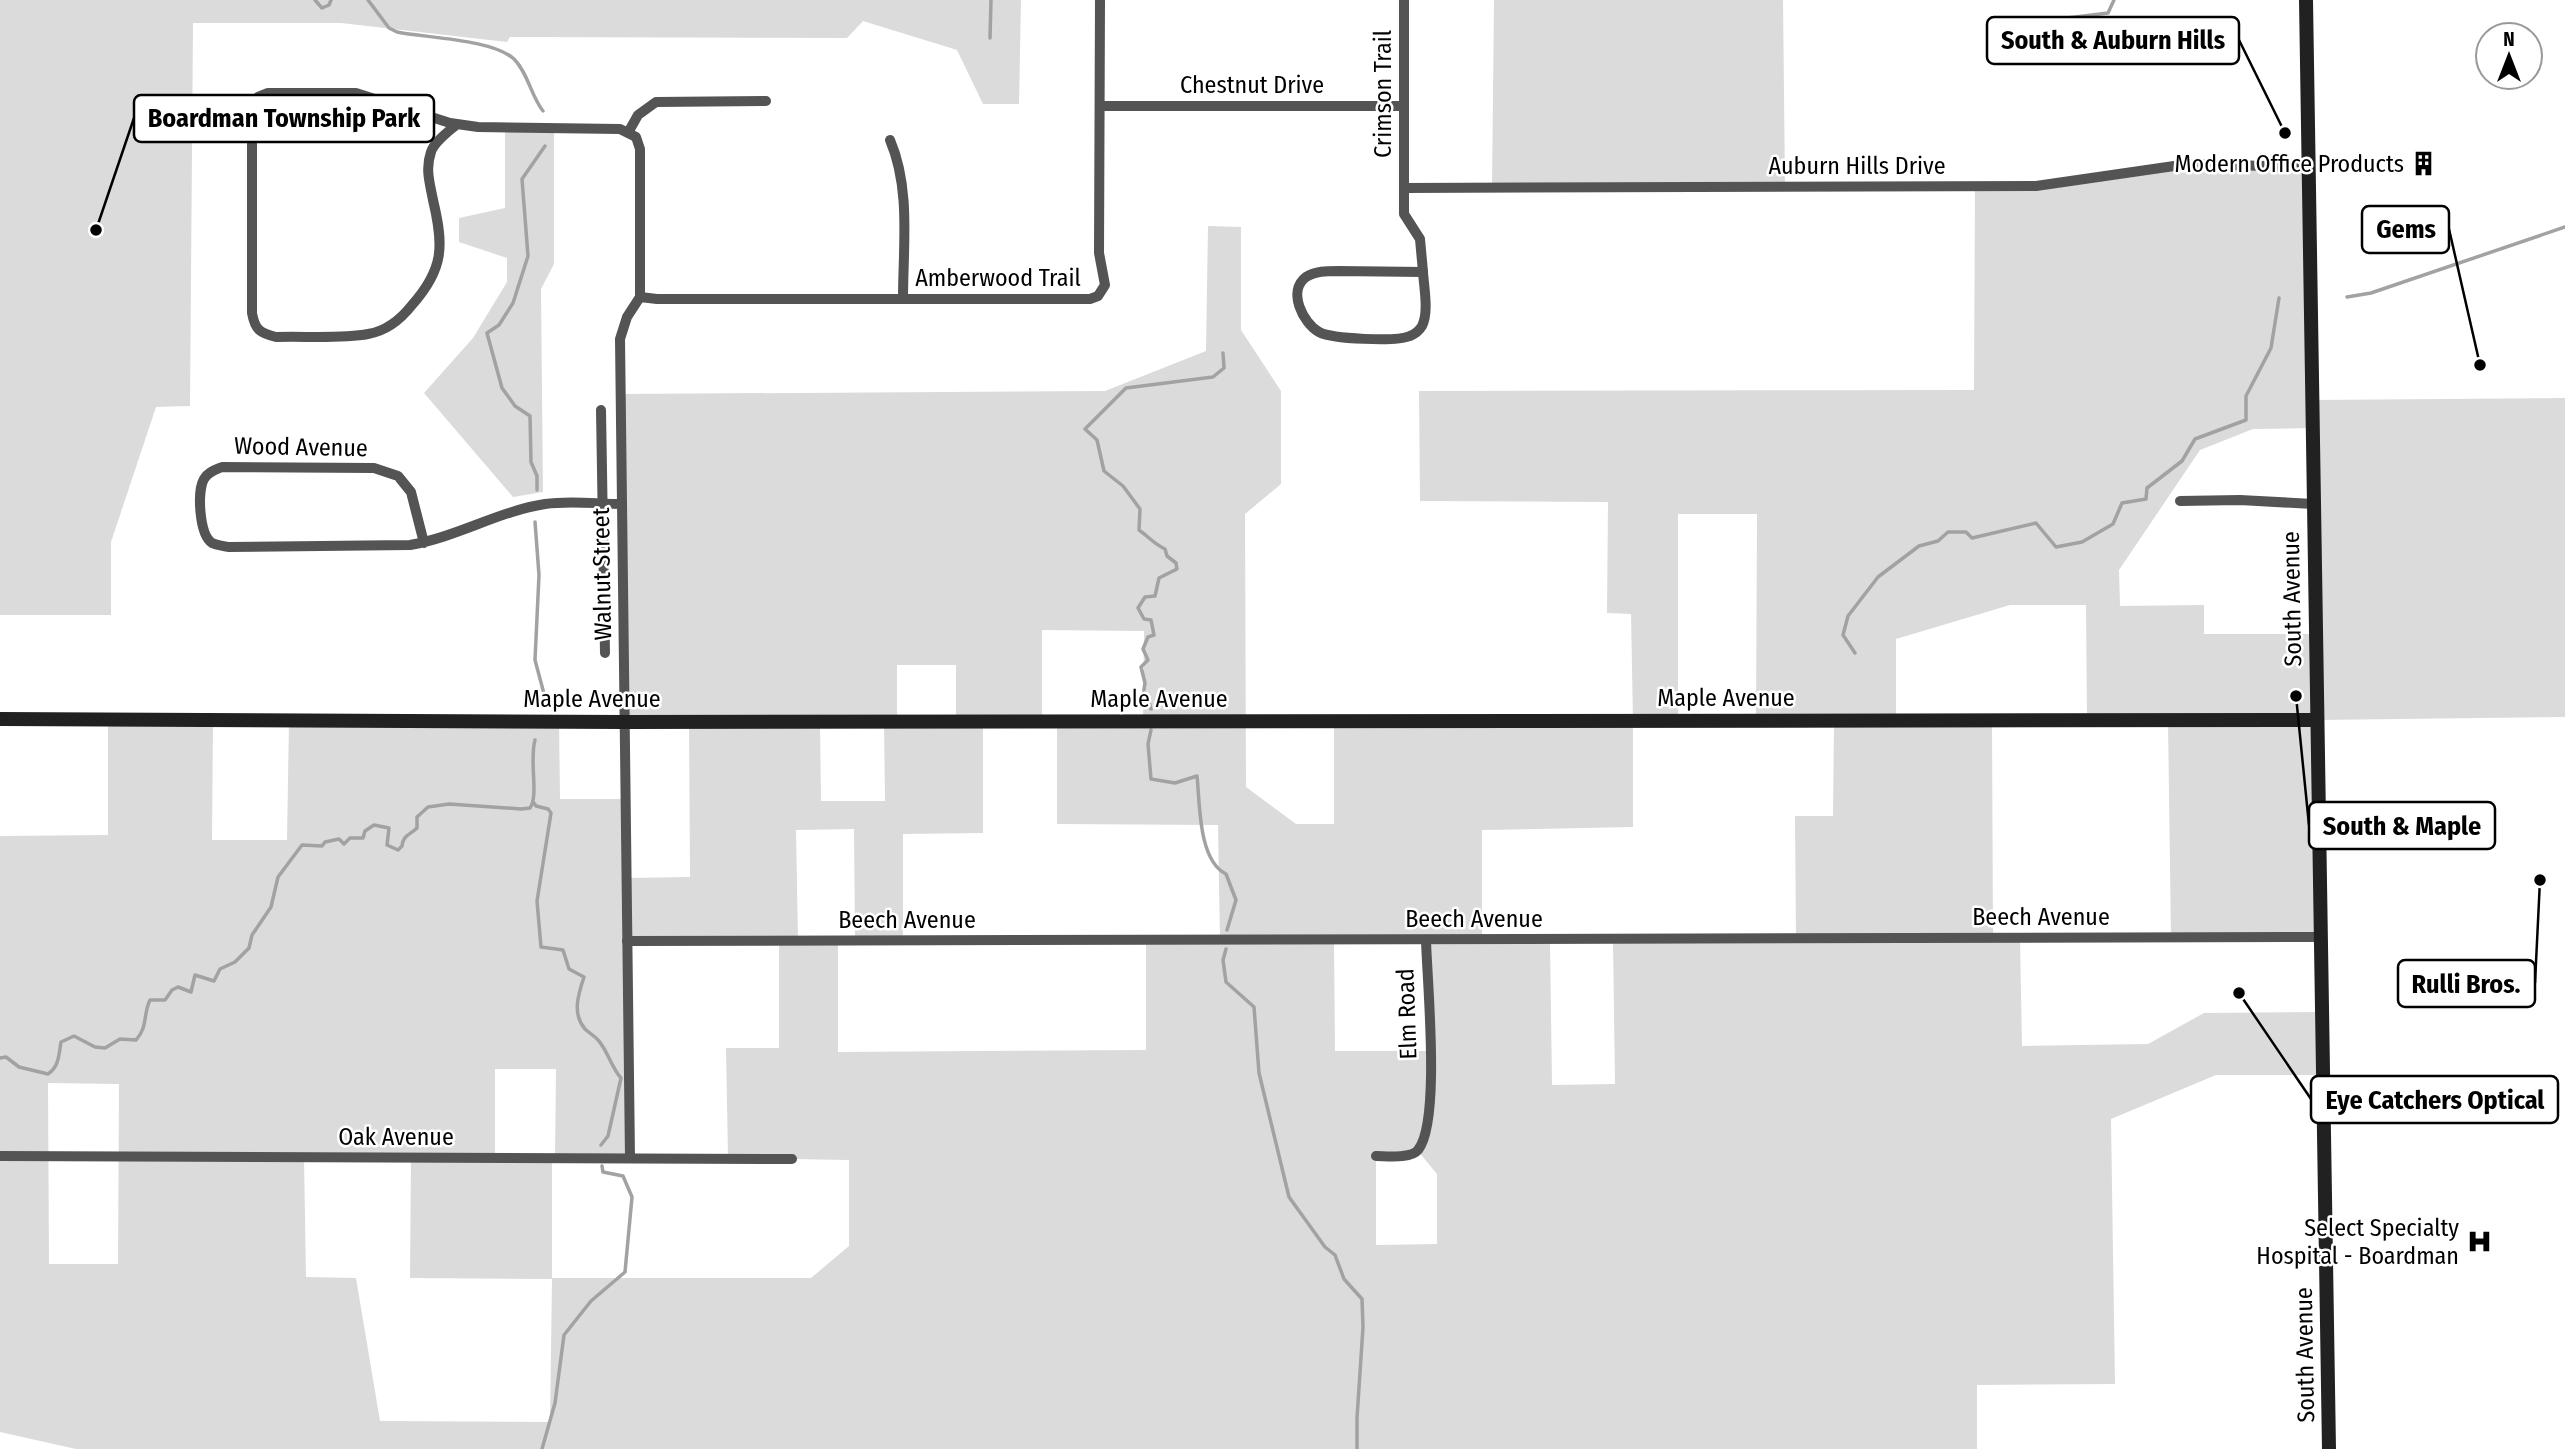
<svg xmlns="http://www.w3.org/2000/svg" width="2565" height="1449" font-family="'Fira Sans Condensed',sans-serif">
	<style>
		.green { fill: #dbdbdb; fill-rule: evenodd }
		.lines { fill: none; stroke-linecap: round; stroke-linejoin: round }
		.stream { stroke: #a2a2a2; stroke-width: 3.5 }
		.street { stroke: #545454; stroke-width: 10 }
		.secondary { stroke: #212121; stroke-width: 14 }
		.labels { text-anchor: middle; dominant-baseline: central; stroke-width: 5; stroke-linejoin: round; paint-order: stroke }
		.street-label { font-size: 24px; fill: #000; stroke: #fff }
		.poi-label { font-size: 24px; fill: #000; stroke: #fff; text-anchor: end }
		.leader { fill: none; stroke: #000; stroke-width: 2.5 }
		.callout-dot { fill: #000; stroke: #fff; stroke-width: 2.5 }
		.callout { fill: #fff; stroke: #000; stroke-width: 2.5 }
		.callout-label { font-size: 26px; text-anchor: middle; font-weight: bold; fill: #000 }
	</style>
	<rect width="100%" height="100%" fill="#fff"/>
	<!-- green -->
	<g class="green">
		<path d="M 0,0 L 1021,0 L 1019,104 L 983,104 L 957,50 L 863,21 L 847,38 L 510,37 L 507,42 L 341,23 L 193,23 L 190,406 L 156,407 L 111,542 L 111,615 L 0,615 Z"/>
		<path d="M 1494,0 L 1783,0 L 1785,187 L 1492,188 Z"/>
		<path d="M 505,128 L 554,128 L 554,264 L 541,289 L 543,492 L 513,497 L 424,393 L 473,338 L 507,282 L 507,258 L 459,242 L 459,218 L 505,208 Z"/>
		<path d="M 2188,164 L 2308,167 L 2312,400 L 2565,398 L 2565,717 L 2317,720 L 2321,937 L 2171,938 L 2168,721 L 2087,720 L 2086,605 L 2010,605 L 1896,639 L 1896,720 L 1992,720 L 1993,938 L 2020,938 L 2022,1046 L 2148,1044 L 2204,1013 L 2322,1012 L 2323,1075 L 2216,1075 L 2111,1119 L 2115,1384 L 1977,1385 L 1977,1449 L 76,1449 L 0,1432 L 0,836 L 108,835 L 108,720 L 213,720 L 212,840 L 287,840 L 289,721 L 559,722 L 560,799 L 626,799 L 627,878 L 690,877 L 689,722 L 625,722 L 621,394 L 1105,391 L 1206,351 L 1208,226 L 1241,227 L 1241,330 L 1281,391 L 1281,484 L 1245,514 L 1246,787 L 1296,824 L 1334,824 L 1334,721 L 1633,720 L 1631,614 L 1607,613 L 1608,502 L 1420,501 L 1419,391 L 1974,390 L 1975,186 L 2036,186 ZM 2312,428 L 2316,634 L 2204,634 L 2204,605 L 2120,606 L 2119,570 L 2200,450 L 2253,429 ZM 1678,514 L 1757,514 L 1756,721 L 1834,721 L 1833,816 L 1795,816 L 1796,939 L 1613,940 L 1615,1084 L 1552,1085 L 1550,940 L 1482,940 L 1482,830 L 1633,827 L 1633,721 L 1678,721 ZM 1042,630 L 1144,631 L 1143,721 L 1057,721 L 1057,824 L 1218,825 L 1220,940 L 1146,941 L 1146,1050 L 838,1052 L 838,942 L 798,941 L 796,830 L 854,829 L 855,941 L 903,941 L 903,834 L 983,833 L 983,722 L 1042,721 ZM 897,665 L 956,665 L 956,721 L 897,721 ZM 820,722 L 884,722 L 885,801 L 821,801 ZM 1426,940 L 1430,1051 L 1335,1051 L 1334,941 ZM 627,941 L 779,942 L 779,1048 L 726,1048 L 728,1158 L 849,1160 L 849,1246 L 811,1278 L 552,1278 L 552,1158 L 495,1158 L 495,1069 L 556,1069 L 555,1158 L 630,1158 ZM 48,1083 L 119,1084 L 118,1264 L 49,1264 ZM 1418,1151 L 1437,1174 L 1437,1244 L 1376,1245 L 1376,1156 ZM 304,1158 L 411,1158 L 410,1278 L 552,1279 L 550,1422 L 380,1421 L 356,1278 L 306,1277 Z"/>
	</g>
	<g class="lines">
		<!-- stream -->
		<g class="stream">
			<path d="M 315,0 L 322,8 L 329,5 L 331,0"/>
			<path d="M 368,0 L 389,28 L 397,32 C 426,38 492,39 514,59 C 528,73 531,96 543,111"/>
			<path d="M 990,38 L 991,0"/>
			<path d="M 2026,63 L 2044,34 L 2055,24 L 2067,18 L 2108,13 L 2114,0"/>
			<path d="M 2347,297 L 2371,293 L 2565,227"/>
			<path d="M 537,490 L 537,476 L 531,462 L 530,416 L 515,406 L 502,388 L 487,333 L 499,325 L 513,303 L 528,256 L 522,179 L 545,146"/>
			<path d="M 535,522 L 539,575 L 535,660 L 547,705"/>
			<path d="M 1855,653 L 1843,635 L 1848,616 L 1878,577 L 1919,546 L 1938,541 L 1948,532 L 1966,532 L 1972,538 L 2036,523 L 2056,547 L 2082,542 L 2113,524 L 2122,503 L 2146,499 L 2147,488 L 2182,461 L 2195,439 L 2246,420 L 2246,396 L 2271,348 L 2279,298"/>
			<path d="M 1151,709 L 1148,698 L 1143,696 L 1145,683 L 1141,667 L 1148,660 L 1143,649 L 1148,637 L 1154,635 L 1151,620 L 1144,619 L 1138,608 L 1145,597 L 1155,596 L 1159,578 L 1177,569 L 1176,563 L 1167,556 L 1165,549 C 1154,544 1149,537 1139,530 L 1140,509 L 1123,486 L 1104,471 L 1097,440 L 1085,429 L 1126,388 L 1213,377 L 1224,368 L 1223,353"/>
			<path d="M 1151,730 L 1148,744 L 1151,779 L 1175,783 L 1197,776 C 1200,803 1198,860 1226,874 L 1236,900 L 1227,930"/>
			<path d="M 534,803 L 536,806 L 548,809 L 551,813 L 537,901 L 541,947 L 563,950 L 569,969 L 584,977 C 578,995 572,1014 585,1029 C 589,1033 595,1036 598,1040 C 608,1051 611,1067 621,1078 L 608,1136 L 601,1145"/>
			<path d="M 1226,949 L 1223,960 L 1226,982 L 1254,1007 L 1259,1073 L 1289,1197 L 1325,1247 L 1335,1255 L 1344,1279 L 1362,1299 L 1363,1327 L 1357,1418 L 1357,1449"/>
			<path d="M 0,1058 L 6,1057 L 19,1067 L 48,1074 C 59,1067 59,1054 61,1042 L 74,1036 L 95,1047 L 105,1048 L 120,1039 L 136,1040 C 148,1027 143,1014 150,1000 L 165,1000 L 172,990 L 178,987 L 191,992 L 195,975 L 214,981 L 220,969 L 235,962 L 249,948 L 252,935 L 271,907 L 278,877 L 302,845 L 322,846 L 325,842 L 339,839 L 344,844 L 350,838 L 363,838 L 365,831 L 374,825 L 389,828 L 387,845 L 398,850 L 402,846 C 403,835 410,835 417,828 L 417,817 L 428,807 L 449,804 L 521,809 L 530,808 C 539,795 529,761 535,740"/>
			<path d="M 542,1449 L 555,1403 L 564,1335 L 591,1301 L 625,1272 L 632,1197 L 623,1176 L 603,1172 L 602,1166"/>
		</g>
		<!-- street -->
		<g class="street">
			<path d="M 1404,0 L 1404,214 L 1420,239 L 1423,272"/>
			<path d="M 1100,106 L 1404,106"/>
			<path d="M 456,125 C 448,132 434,142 431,152 C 425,169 430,184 433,200 C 444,246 444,269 412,305 C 401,319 386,331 368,334 C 342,339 304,336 276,337 C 260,333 255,330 252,313 L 252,106 L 258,97 L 268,93 L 356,93 L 450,123 L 478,127 L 620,129 L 636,137 L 640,149 L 640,297 L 627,317 L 620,339 L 630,1158"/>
			<path d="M 629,131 L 638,115 L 656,102 L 766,101"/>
			<path d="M 890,140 C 911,189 903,247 903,299"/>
			<path d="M 1404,188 L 2036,186 L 2188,164 L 2308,167"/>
			<path d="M 1338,271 L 1423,272 C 1424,288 1429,312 1422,326 C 1419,331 1415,334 1410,336 C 1396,342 1332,339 1319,332 C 1303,323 1287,291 1306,277 C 1315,271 1327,271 1338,271 Z"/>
			<path d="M 640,297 L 657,299 L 1090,299 L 1098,296 L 1105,285 L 1099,253 L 1100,0"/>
			<path d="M 601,410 L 605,653"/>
			<path d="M 2180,501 L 2240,500 L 2313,504"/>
			<path d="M 424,543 L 411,492 L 398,476 L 374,468 L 222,467 C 215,470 208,472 204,479 C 197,491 199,534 212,543 C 216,545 224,546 228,547 L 410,545 C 457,537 499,511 545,504 C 570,500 597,504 622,504"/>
			<path d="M 627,941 L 2321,937"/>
			<path d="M 0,1156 L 792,1159"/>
			<path d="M 1376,1156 C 1386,1156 1411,1159 1418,1150 C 1441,1122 1427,981 1426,940"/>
		</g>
		<!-- secondary -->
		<g class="secondary">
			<path d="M 2306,0 L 2329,1449"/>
			<path d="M 0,719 L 625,722 L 2317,720"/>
		</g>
	</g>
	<!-- icons -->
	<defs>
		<symbol id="building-bare" viewBox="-9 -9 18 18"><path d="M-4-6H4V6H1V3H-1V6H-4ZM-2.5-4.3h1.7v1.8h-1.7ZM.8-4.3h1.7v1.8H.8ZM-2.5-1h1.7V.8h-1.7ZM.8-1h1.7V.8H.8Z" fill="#000" stroke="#fff" stroke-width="2.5" paint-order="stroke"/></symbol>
		<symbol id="hospital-bare" viewBox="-9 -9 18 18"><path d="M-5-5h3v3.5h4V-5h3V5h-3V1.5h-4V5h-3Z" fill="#000" stroke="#fff" stroke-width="2.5" paint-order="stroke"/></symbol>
	</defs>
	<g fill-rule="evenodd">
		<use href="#building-bare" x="2406" y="146" width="35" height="35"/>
		<use href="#hospital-bare" x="2462" y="1224" width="35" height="35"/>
	</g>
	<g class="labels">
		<!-- street labels -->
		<g class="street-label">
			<text x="1252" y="85">Chestnut Drive</text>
			<text transform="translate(1383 94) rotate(-90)">Crimson Trail</text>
			<text x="1857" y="166">Auburn Hills Drive</text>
			<text x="998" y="278">Amberwood Trail</text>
			<text transform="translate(301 447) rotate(1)">Wood Avenue</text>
			<text transform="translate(602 574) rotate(-91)">Walnut Street</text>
			<text transform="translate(2292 599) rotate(-91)">South Avenue</text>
			<text x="1726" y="698">Maple Avenue</text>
			<text x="592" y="699">Maple Avenue</text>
			<text x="1159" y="699">Maple Avenue</text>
			<text x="2041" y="917">Beech Avenue</text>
			<text x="1474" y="919">Beech Avenue</text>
			<text x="907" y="920">Beech Avenue</text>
			<text transform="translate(1407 1014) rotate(-92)">Elm Road</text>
			<text x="396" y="1137">Oak Avenue</text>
			<text transform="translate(2305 1355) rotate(-91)">South Avenue</text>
		</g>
		<!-- poi labels -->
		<g class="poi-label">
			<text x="2404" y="164">Modern Office Products</text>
			<text x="2459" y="1228">Select Specialty<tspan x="2459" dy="28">Hospital - Boardman</tspan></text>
		</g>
	</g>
	<!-- callouts -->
	<path class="leader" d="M2285 133L2239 40M96 230L134 118M2480 365L2449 229M2296 696L2309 825M2540 880L2535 983M2239 993L2311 1099"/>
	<g class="callout-dot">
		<circle cx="2285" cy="133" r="7"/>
		<circle cx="96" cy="230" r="7"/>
		<circle cx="2480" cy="365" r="7"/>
		<circle cx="2296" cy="696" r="7"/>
		<circle cx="2540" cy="880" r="7"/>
		<circle cx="2239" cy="993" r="7"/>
	</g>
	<g class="callout">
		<rect x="1987" y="17" width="252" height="47" rx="7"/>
		<rect x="134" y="95" width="300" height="47" rx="7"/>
		<rect x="2362" y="206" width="87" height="47" rx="7"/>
		<rect x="2309" y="802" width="186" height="47" rx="7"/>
		<rect x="2398" y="960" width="137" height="47" rx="7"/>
		<rect x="2311" y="1076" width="247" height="47" rx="7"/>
	</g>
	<g class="callout-label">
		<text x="2113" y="49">South &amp; Auburn Hills</text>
		<text x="284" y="127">Boardman Township Park</text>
		<text x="2406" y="238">Gems</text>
		<text x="2402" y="835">South &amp; Maple</text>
		<text x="2466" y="993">Rulli Bros.</text>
		<text x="2435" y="1109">Eye Catchers Optical</text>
	</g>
	<!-- north arrow -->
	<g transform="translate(2509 56)"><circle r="33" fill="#ffffff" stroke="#999999" stroke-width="2"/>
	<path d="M0-5L12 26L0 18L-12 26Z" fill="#000000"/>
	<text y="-10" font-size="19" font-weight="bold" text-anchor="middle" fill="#000000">N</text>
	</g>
</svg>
